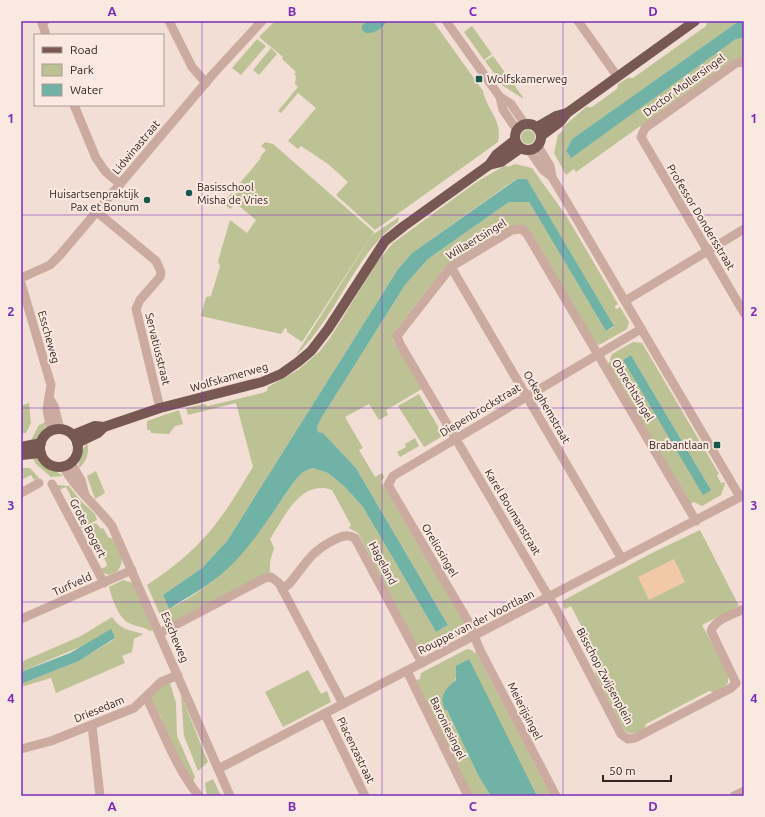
<svg xmlns="http://www.w3.org/2000/svg" width="765" height="817" font-family="Ubuntu,sans-serif">
	<style>
		.green { fill: #bcc293; fill-rule: evenodd }
		.sand { fill: #f2c9a6 }
		.water { fill: #71b2a7 }
		.lines { fill: none; stroke-linecap: round; stroke-linejoin: round }
		.minor { stroke: #cbab9f; stroke-width: 9 }
		.major { stroke: #775853; stroke-width: 10 }
		.grid { fill: none; stroke: #7b2cbf; stroke-width: 1; stroke-opacity: 0.55 }
		.poi-dot { fill: #16584f; stroke: #fae9e0; stroke-width: 1.5 }
		.labels { text-anchor: middle; dominant-baseline: central; stroke-width: 4; stroke-linejoin: round; paint-order: stroke }
		.poi-label { font-size: 11px; fill: #342523; stroke: #fae9e0; text-anchor: start }
		.street-label { font-size: 11px; fill: #342523; stroke: #fae9e0 }
		.neatline { fill: none; stroke: #7b2cbf; stroke-width: 1.5 }
		.grid-label { font-size: 13px; text-anchor: middle; font-weight: bold; fill: #7b2cbf }
	</style>
	<rect width="100%" height="100%" fill="#f2ded4"/>
	<!-- green -->
	<g class="green">
		<path d="M 275,21 L 433,21 L 483,91 C 487,111 503,120 498,142 L 375,230 L 336,195 L 348,182 L 328,164 L 301,146 L 298,149 L 288,141 L 316,108 L 298,93 L 281,113 L 278,111 L 298,87 L 295,84 L 296,76 L 294,74 L 296,72 L 282,59 L 283,57 L 259,37 Z"/>
		<path d="M 707,21 L 739,21 L 572,139 L 566,151 L 570,157 L 736,39 L 744,38 L 744,58 L 734,59 L 576,172 L 574,169 L 566,175 L 554,153 L 558,135 L 564,129 L 563,127 L 586,107 L 592,107 L 617,89 L 618,84 L 628,78 L 633,78 L 706,26 Z"/>
		<path d="M 472,26 L 492,54 L 484,60 L 464,32 Z"/>
		<path d="M 257,39 L 266,46 L 241,75 L 232,68 Z"/>
		<path d="M 271,48 L 277,54 L 259,75 L 253,70 Z"/>
		<path d="M 493,56 L 523,97 L 522,98 L 497,82 L 497,77 L 485,61 Z"/>
		<circle cx="528" cy="137" r="7"/>
		<path d="M 265,142 L 273,144 L 374,232 L 302,342 L 287,332 L 287,329 L 285,328 L 281,334 L 201,316 L 206,297 L 211,296 L 220,266 L 218,261 L 230,220 L 247,233 L 256,220 L 239,206 L 242,203 L 239,200 L 230,209 L 223,203 L 261,158 L 260,157 L 266,150 L 261,146 Z"/>
		<path d="M 515,164 L 532,168 L 567,217 L 618,304 L 615,306 L 616,309 L 620,307 L 629,322 L 627,329 L 599,345 L 596,344 L 524,226 L 515,225 L 447,265 L 395,331 L 393,340 L 422,389 L 386,410 L 388,415 L 379,420 L 369,404 L 345,417 L 363,448 L 359,450 L 375,477 L 382,473 L 384,477 L 381,482 L 465,623 L 462,625 L 462,634 L 428,652 L 420,646 L 418,648 L 358,533 L 349,528 L 351,525 L 332,490 C 300,479 284,518 270,539 L 274,548 L 270,562 L 270,572 L 172,622 L 170,620 L 167,621 L 162,620 L 147,585 C 176,566 201,545 221,517 C 233,501 242,484 253,467 L 236,403 L 188,415 L 186,408 L 204,404 L 208,406 L 262,393 L 267,391 L 268,387 L 298,370 L 319,352 L 330,338 L 378,261 L 393,243 L 478,181 L 506,165 L 507,167 ZM 516,179 L 527,179 L 614,327 L 606,331 L 529,202 L 509,202 L 428,259 L 405,285 L 322,417 L 317,427 L 318,432 L 323,433 L 356,468 L 448,625 L 436,632 L 363,507 L 344,486 L 328,473 L 312,468 L 303,472 L 297,478 C 260,530 229,580 169,609 L 163,595 L 202,568 L 227,541 L 398,269 L 412,253 Z"/>
		<path d="M 399,217 L 398,222 C 353,256 337,317 296,355 L 372,235 Z"/>
		<path d="M 633,342 L 642,343 L 719,474 L 717,475 L 721,483 L 724,482 L 725,484 L 721,495 L 702,506 L 694,502 L 690,504 L 607,364 L 611,361 L 610,359 L 612,354 ZM 631,355 L 711,490 L 623,360 Z"/>
		<path d="M 419,394 L 441,432 L 441,437 L 424,447 L 398,406 Z"/>
		<path d="M 29,403 L 31,423 L 26,433 L 21,434 L 21,406 Z"/>
		<path d="M 179,410 L 183,424 L 175,426 L 169,434 L 151,433 L 150,430 L 147,430 L 147,421 Z"/>
		<path d="M 46,422 C 45,431 40,439 31,440 L 39,425 Z"/>
		<path d="M 415,438 L 419,446 L 400,457 L 397,452 L 406,447 L 405,444 Z"/>
		<path d="M 87,443 C 90,451 86,463 79,468 L 78,458 Z"/>
		<path d="M 33,458 L 39,459 L 63,476 L 51,477 L 36,464 Z"/>
		<path d="M 21,468 L 30,468 L 39,478 L 34,480 L 31,475 L 21,480 Z"/>
		<path d="M 96,471 L 105,493 L 95,499 L 87,476 Z"/>
		<path d="M 57,485 L 69,486 L 80,500 L 95,514 L 97,520 L 80,529 L 79,527 L 85,524 L 66,487 L 59,490 Z"/>
		<path d="M 96,523 L 101,529 L 103,528 L 108,537 L 113,539 L 123,559 L 121,560 L 122,562 L 118,571 L 109,575 L 104,573 L 101,569 L 107,566 L 106,562 L 88,529 L 82,532 L 81,531 Z"/>
		<path d="M 700,530 L 739,606 L 702,625 L 728,673 L 728,683 L 724,687 L 714,693 L 709,691 L 646,724 L 644,729 C 636,733 631,736 624,730 L 595,674 L 596,669 L 602,666 L 571,606 L 565,609 L 563,605 L 564,600 L 652,553 Z"/>
		<path d="M 123,580 L 133,583 L 153,630 L 150,631 C 143,626 136,627 129,623 C 118,618 112,598 109,587 Z"/>
		<path d="M 112,617 C 120,630 131,630 143,634 L 134,639 L 132,652 L 122,656 L 125,663 L 56,693 L 51,678 L 21,687 L 21,684 L 79,661 L 115,639 L 82,646 L 21,672 L 21,662 L 81,636 Z"/>
		<path d="M 467,649 L 472,650 L 474,653 L 476,652 L 551,796 L 537,796 L 468,659 L 458,673 L 444,704 L 479,777 L 491,796 L 472,796 L 416,680 L 420,679 L 421,673 Z"/>
		<path d="M 308,670 L 321,694 L 327,691 L 331,702 L 283,727 L 265,692 Z"/>
		<path d="M 170,683 L 176,703 L 177,736 L 195,777 L 193,782 L 168,740 L 161,717 L 151,698 L 162,686 Z"/>
		<path d="M 181,695 L 208,762 L 198,771 L 184,736 Z"/>
		<path d="M 213,779 L 221,796 L 207,796 L 205,783 Z"/>
	</g>
	<!-- sand -->
	<path class="sand" d="M 674,559 L 685,582 L 649,600 L 638,577 Z"/>
	<!-- water -->
	<g class="water">
		<path d="M 370,21 L 387,21 C 383,28 374,34 366,33 L 362,30 L 362,25 Z"/>
		<path d="M 739,21 L 744,21 L 744,38 L 736,39 L 571,158 L 566,151 L 572,139 Z"/>
		<path d="M 517,179 L 527,179 L 614,326 L 606,331 L 529,202 L 509,202 L 428,259 L 405,285 L 322,417 L 317,427 L 318,432 L 323,433 L 356,468 L 448,625 L 436,632 L 363,507 L 344,486 L 328,473 L 312,468 L 303,472 L 297,478 C 274,509 254,545 225,571 C 208,586 188,597 169,609 L 163,595 L 202,568 L 227,541 L 398,269 L 412,253 Z"/>
		<path d="M 631,355 L 711,490 L 703,495 L 623,360 Z"/>
		<path d="M 111,629 L 115,638 L 79,661 L 21,684 L 21,672 L 70,653 Z"/>
		<path d="M 469,659 L 537,796 L 491,796 L 479,777 L 447,710 L 445,710 C 439,696 444,690 456,680 L 456,666 Z"/>
	</g>
	<g class="lines">
		<!-- minor -->
		<g class="minor">
			<path d="M 45,21 L 42,23 L 46,35"/>
			<path d="M 169,21 L 192,67 L 206,83"/>
			<path d="M 446,21 L 500,97 L 503,110 L 517,130"/>
			<path d="M 578,21 L 617,76"/>
			<path d="M 744,62 L 736,63 L 645,128 L 641,137 L 744,313"/>
			<path d="M 500,97 L 511,104 L 525,124"/>
			<path d="M 74,105 L 96,158 L 105,171 L 120,184"/>
			<path d="M 538,146 L 550,166 L 552,177"/>
			<path d="M 529,150 L 543,170 L 552,177 L 740,497"/>
			<path d="M 97,212 L 156,261 L 161,272 L 160,277 L 140,300 L 136,309 L 160,408"/>
			<path d="M 451,267 L 622,559"/>
			<path d="M 21,278 L 50,265 L 60,255 L 214,73 L 262,21"/>
			<path d="M 21,283 L 51,385 L 47,409 L 51,431"/>
			<path d="M 625,301 L 744,229"/>
			<path d="M 49,398 L 54,406 L 60,429"/>
			<path d="M 71,463 L 81,480 L 85,495"/>
			<path d="M 63,466 C 75,489 96,505 112,526 L 230,796"/>
			<path d="M 52,484 L 104,583"/>
			<path d="M 21,493 L 39,483"/>
			<path d="M 696,521 L 527,234 L 522,229 L 512,230 L 451,267 L 400,332 L 397,336 L 400,344 L 557,611 L 621,734 L 628,739 L 635,738 L 731,688 L 736,683 L 711,631 C 715,619 734,614 744,609"/>
			<path d="M 282,589 L 289,584 C 306,564 310,552 334,540 C 342,536 347,534 355,538 L 422,663"/>
			<path d="M 21,619 L 132,570"/>
			<path d="M 160,633 L 265,578 L 271,577 L 279,583 L 343,704"/>
			<path d="M 407,671 L 468,796"/>
			<path d="M 146,697 C 163,730 175,767 199,796"/>
			<path d="M 325,714 L 365,796"/>
			<path d="M 92,726 L 100,796"/>
			<path d="M 21,749 L 51,741 L 134,708 L 161,682 L 178,675"/>
			<path d="M 218,769 L 744,495"/>
			<path d="M 556,796 L 480,650 L 468,621 L 388,485 L 393,476 L 641,329"/>
			<path d="M 734,796 L 744,791"/>
		</g>
		<!-- major -->
		<g class="major">
			<circle cx="528" cy="137" r="13"/>
			<path d="M 537,127 L 556,116 L 567,113"/>
			<path d="M 541,136 L 560,122 L 567,113 L 695,21"/>
			<path d="M 489,165 L 496,155 L 515,140"/>
			<circle cx="59" cy="448" r="19"/>
			<path d="M 73,435 L 95,426 L 104,427 L 160,408 L 262,382 L 281,374 L 298,362 L 311,351 L 328,329 L 385,241 L 404,226 L 489,165 L 501,162 L 521,148"/>
			<path d="M 77,443 L 98,433 L 104,427"/>
			<path d="M 21,447 L 41,443"/>
			<path d="M 21,455 L 41,453"/>
		</g>
	</g>
	<!-- grid -->
	<path class="grid" d="M 202,21 L 202,796M 382,21 L 382,796M 563,21 L 563,796M 21,215 L 744,215M 21,408 L 744,408M 21,602 L 744,602"/>
	<!-- markers -->
	<g class="poi-dot">
		<rect x="475" y="75" width="8" height="8" rx="2"/>
		<circle cx="189" cy="193" r="4"/>
		<circle cx="147" cy="200" r="4"/>
		<rect x="713" y="441" width="8" height="8" rx="2"/>
	</g>
	<g class="labels">
		<!-- poi labels -->
		<g class="poi-label">
			<text x="487" y="79">Wolfskamerweg</text>
			<text x="197" y="187">Basisschool<tspan x="197" dy="13">Misha de Vries</tspan></text>
			<text x="139" y="194" text-anchor="end">Huisartsenpraktijk<tspan x="139" dy="13">Pax et Bonum</tspan></text>
			<text x="709" y="445" text-anchor="end">Brabantlaan</text>
		</g>
		<!-- street labels -->
		<g class="street-label">
			<text transform="translate(684 85) rotate(-36)">Doctor Mollersingel</text>
			<text transform="translate(136 147) rotate(-50)">Lidwinastraat</text>
			<text transform="translate(701 217) rotate(59)">Professor Dondersstraat</text>
			<text transform="translate(476 239) rotate(-31)">Willaertsingel</text>
			<text transform="translate(49 337) rotate(74)">Esscheweg</text>
			<text transform="translate(158 349) rotate(76)">Servatiusstraat</text>
			<text transform="translate(229 377) rotate(-16)">Wolfskamerweg</text>
			<text transform="translate(633 390) rotate(59)">Obrechtsingel</text>
			<text transform="translate(547 407) rotate(60)">Ockeghemstraat</text>
			<text transform="translate(480 410) rotate(-31)">Diepenbrockstraat</text>
			<text transform="translate(513 512) rotate(59)">Karel Boumanstraat</text>
			<text transform="translate(88 528) rotate(62)">Grote Bogert</text>
			<text transform="translate(440 550) rotate(59)">Oreliosingel</text>
			<text transform="translate(383 563) rotate(62)">Hageland</text>
			<text transform="translate(72 584) rotate(-24)">Turfveld</text>
			<text transform="translate(476 622) rotate(-27)">Rouppe van der Voortlaan</text>
			<text transform="translate(175 637) rotate(67)">Esscheweg</text>
			<text transform="translate(605 676) rotate(62)">Bisschop Zwijsenplein</text>
			<text transform="translate(99 709) rotate(-22)">Driesedam</text>
			<text transform="translate(525 711) rotate(63)">Meierijsingel</text>
			<text transform="translate(448 728) rotate(64)">Baroniesingel</text>
			<text transform="translate(356 750) rotate(64)">Piacenzastraat</text>
		</g>
	</g>
	<!-- border -->
	<rect width="765" height="817" fill="none" stroke="#fae9e0" stroke-width="44"/>
	<!-- legend -->
	<rect x="34" y="34" width="130" height="72" fill="#fae9e0" stroke="#ab9b94"/>
	<rect x="42" y="47" width="20" height="6" fill="#775853" stroke="#ab9b94"/>
	<text x="70" y="54" font-size="12" fill="#342523">Road</text>
	<rect x="42" y="64" width="20" height="12" fill="#bcc293" stroke="#ab9b94"/>
	<text x="70" y="74" font-size="12" fill="#342523">Park</text>
	<rect x="42" y="84" width="20" height="12" fill="#71b2a7" stroke="#ab9b94"/>
	<text x="70" y="94" font-size="12" fill="#342523">Water</text>
	<!-- scale -->
	<path d="M603 775v6h68v-6" fill="none" stroke="#342523" stroke-width="2"/>
	<text x="609" y="775" font-size="12" fill="#342523" stroke="#fae9e0" stroke-width="3" paint-order="stroke">50 m</text>
	<rect x="22" y="22" width="721" height="773" class="neatline"/>
	<g class="grid-label">
		<text x="112" y="16">A</text>
		<text x="292" y="16">B</text>
		<text x="473" y="16">C</text>
		<text x="653" y="16">D</text>
		<text x="11" y="123">1</text>
		<text x="754" y="123">1</text>
		<text x="11" y="316">2</text>
		<text x="754" y="316">2</text>
		<text x="11" y="510">3</text>
		<text x="754" y="510">3</text>
		<text x="11" y="703">4</text>
		<text x="754" y="703">4</text>
		<text x="112" y="811">A</text>
		<text x="292" y="811">B</text>
		<text x="473" y="811">C</text>
		<text x="653" y="811">D</text>
	</g>
</svg>
